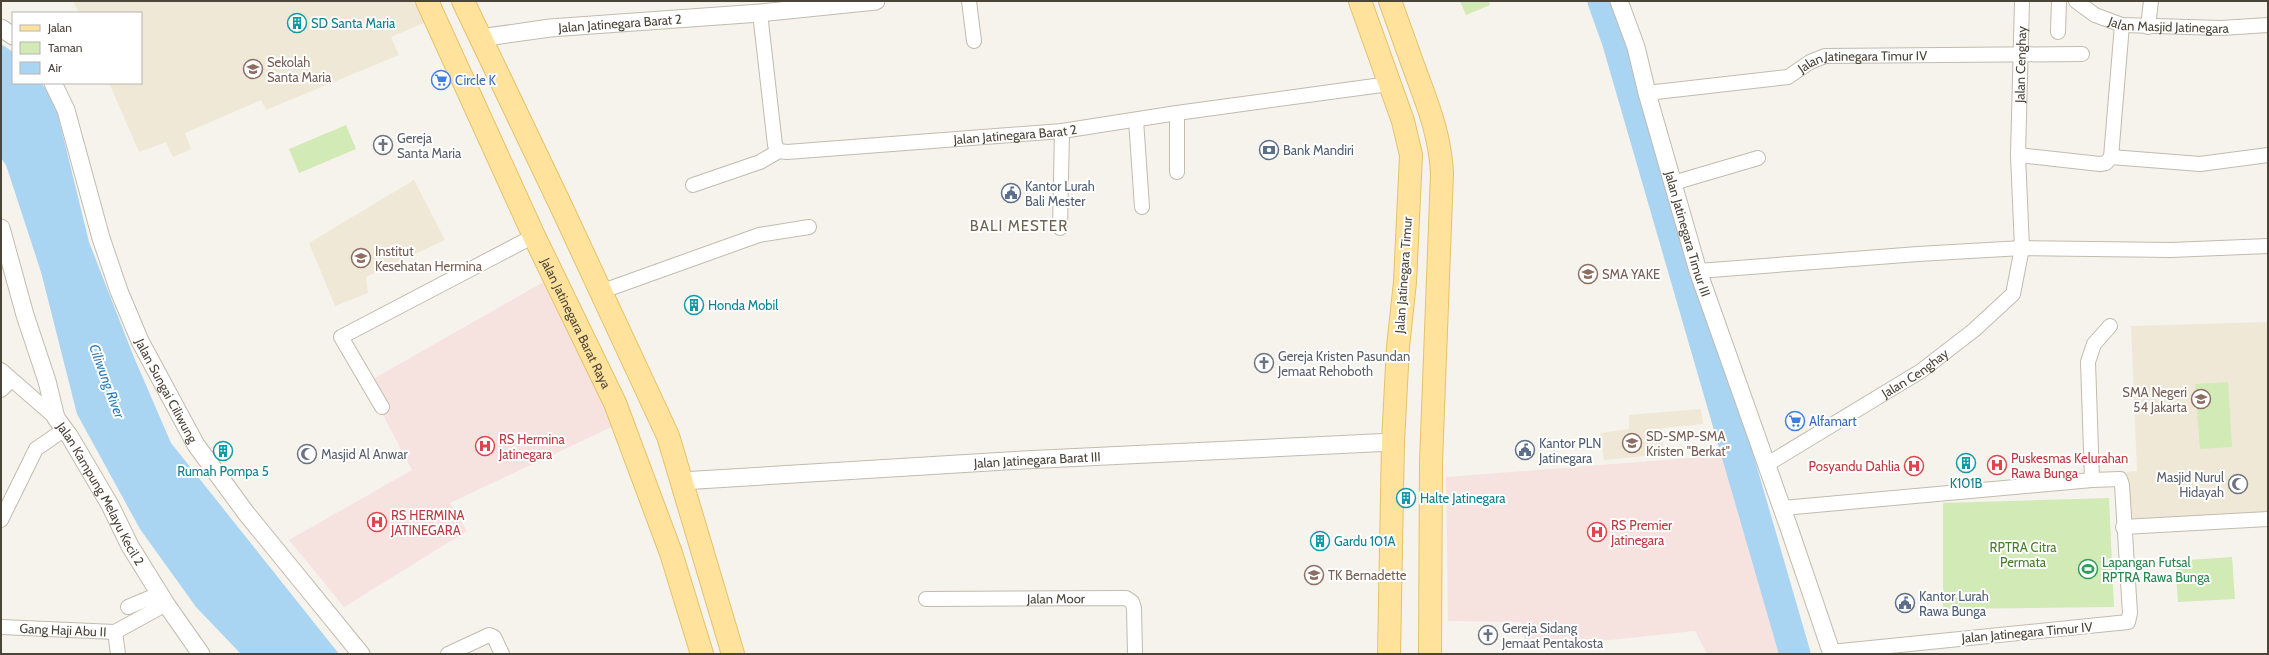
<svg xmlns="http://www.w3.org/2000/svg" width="2269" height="655" font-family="Cabin,sans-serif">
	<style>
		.education { fill: #efe8d6 }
		.medical { fill: #f6e3e0 }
		.green { fill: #d2eab5 }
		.water { fill: #a9d4f2 }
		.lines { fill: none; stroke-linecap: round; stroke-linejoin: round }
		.river { stroke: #a9d4f2; stroke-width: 31 }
		.minor-casing { stroke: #c2bbae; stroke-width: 16 }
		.tertiary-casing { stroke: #c2bbae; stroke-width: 19 }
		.primary-casing { stroke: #e6c16a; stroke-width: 24 }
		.minor { stroke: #fff; stroke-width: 14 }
		.tertiary { stroke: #fff; stroke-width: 17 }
		.primary { stroke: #ffe39c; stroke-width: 22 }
		.labels { text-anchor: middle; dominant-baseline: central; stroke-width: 4; stroke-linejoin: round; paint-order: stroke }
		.culture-label { font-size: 13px; fill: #0d838f; stroke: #fff; text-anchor: start }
		.street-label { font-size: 13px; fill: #4b4439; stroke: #fff }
		.education-label { font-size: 13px; fill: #785e54; stroke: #fff; text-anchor: start }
		.shop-label { font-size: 13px; fill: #366cbe; stroke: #fff; text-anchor: start }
		.worship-label { font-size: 13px; fill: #5b616d; stroke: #fff; text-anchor: start }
		.service-label { font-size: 13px; fill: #4e5e75; stroke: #fff; text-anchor: start }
		.health-label { font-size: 13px; fill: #be3a42; stroke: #fff; text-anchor: start }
		.park-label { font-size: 13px; fill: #4a7f2a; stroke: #fff }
		.leisure-label { font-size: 13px; fill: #27864d; stroke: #fff; text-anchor: start }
		.water-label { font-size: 14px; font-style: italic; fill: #2e7ab2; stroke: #fff }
		.quarter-label { font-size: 15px; letter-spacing: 1px; fill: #6e6250; stroke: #fff }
	</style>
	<rect width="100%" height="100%" fill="#f6f3ec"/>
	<!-- education -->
	<g class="education">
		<path d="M 73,1 L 421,1 L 429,21 L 391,37 L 399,55 L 266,110 L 261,100 L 185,133 L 191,149 L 173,157 L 166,142 L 139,152 L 109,83 L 141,83 L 141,13 L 79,13 Z"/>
		<path d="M 414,180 L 445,240 L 366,277 L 368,293 L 335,306 L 309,243 Z"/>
		<path d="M 2268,322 L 2268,516 L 2129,521 L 2127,472 L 2137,471 L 2131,326 Z"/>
		<path d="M 1701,409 L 1703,424 L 1662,428 L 1664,454 L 1604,460 L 1600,433 L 1629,429 L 1629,415 Z"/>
	</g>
	<!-- medical -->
	<g class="medical">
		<path d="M 554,276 L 622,422 L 450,503 L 467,531 L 344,607 L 289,540 L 412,470 L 366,383 Z"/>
		<path d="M 1727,455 L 1740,508 L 1784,654 L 1707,654 L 1695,631 L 1526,649 L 1521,622 L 1448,621 L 1446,477 Z"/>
	</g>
	<!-- green -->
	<g class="green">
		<path d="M 1460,1 L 1489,1 L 1490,5 L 1466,15 Z"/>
		<path d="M 346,125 L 356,149 L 299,173 L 289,149 Z"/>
		<path d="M 2228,382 L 2232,447 L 2200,449 L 2195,384 Z"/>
		<path d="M 2109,498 L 2114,607 L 1943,609 L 1943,503 Z"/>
		<path d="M 2232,557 L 2235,599 L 2178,602 L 2175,561 Z"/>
	</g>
	<!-- water -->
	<path class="water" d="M 1,44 L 13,52 L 13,83 L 41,83 L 54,99 L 89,242 L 133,355 L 171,443 L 339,654 L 241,654 L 196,607 L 140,529 L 77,414 L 41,272 L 6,165 L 1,158 Z"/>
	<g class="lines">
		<!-- river -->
		<path class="river" d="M 1603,1 L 1617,40 L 1795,654"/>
		<defs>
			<g id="minor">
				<path d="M 969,1 L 974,41"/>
				<path id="s1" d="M 2076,1 L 2095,15 L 2122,25 L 2221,28 L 2268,25"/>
				<path id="s2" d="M 760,13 L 775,145 L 779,151 L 787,152 L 1062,131 L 1177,113 L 1389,84"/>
				<path d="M 2148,27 L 2151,1"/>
				<path d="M 2058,32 L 2059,1"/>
				<path id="s3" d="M 1647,93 L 1788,77 L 1810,62 L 1825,56 L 2082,54"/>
				<path d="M 1177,113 L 1177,172"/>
				<path d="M 1136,120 L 1142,207"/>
				<path d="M 2018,155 L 2100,164 L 2106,163 L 2111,157 L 2200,164 L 2268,155"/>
				<path d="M 2111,157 L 2122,25"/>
				<path d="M 1673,183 L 1758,158"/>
				<path d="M 693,185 L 760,162 L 779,151"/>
				<path d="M 1060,228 L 1062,131"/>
				<path d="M 1698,271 L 1918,254 L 2022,248 L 2171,250 L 2268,246"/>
				<path d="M 600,292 L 759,235 L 809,227"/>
				<path d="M 1,370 L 56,418"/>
				<path d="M 1,390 L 11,380"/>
				<path d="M 382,407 L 341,337 L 534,236"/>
				<path id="s4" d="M 1766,465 L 1921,371 L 1974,330 L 2013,294 L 2022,248 L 2018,155 L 2022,1"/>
				<path d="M 2092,480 L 2088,362 L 2094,344 L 2110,326"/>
				<path d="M 1783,508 L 2092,480 L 2120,479 L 2122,485 L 2130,613 L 2128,622 L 1831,652"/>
				<path d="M 1,520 L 36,449 L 65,429"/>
				<path d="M 2123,527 L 2268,519"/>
				<path id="s5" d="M 926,599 L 1126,598 L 1132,602 L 1134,608 L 1135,654"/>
				<path d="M 128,607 L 159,594"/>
				<path id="s6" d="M 1,627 L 115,632 L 166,604"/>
				<path d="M 115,632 L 118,654"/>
				<path d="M 448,654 L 489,635 L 494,637 L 502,654"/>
			</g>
			<g id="tertiary">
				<path id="s7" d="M 1619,1 L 1636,47 L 1647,93 L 1698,271 L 1788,525 L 1832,654"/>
				<path d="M 1,28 L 13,36"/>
				<path id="s8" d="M 480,38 L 550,28 L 760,13 L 876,1"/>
				<path id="s9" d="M 53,83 L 66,110 L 101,238 L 119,291 L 140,341 L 196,445 L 246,513 L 361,654"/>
				<path id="s10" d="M 1,228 L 25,315 L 47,381 L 56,418 L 70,437 L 110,505 L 130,546 L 166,604 L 201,654"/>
				<path id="s11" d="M 681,481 L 1023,460 L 1393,442"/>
			</g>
			<g id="primary">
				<path id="s12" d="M 427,1 L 534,236 L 615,403 L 671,553 L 702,654"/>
				<path d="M 463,1 L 561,206 L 668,436 L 733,654"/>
				<path d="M 1360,1 L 1403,121 L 1411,155 L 1405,282 L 1398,347 L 1393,442 L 1389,654"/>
				<path d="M 1390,1 C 1399,25 1407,49 1416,73 C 1429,108 1440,136 1442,173 L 1431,462 L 1430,654"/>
			</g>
		</defs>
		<!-- minor casing -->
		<use href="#minor" class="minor-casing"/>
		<!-- tertiary casing -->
		<use href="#tertiary" class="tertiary-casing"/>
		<!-- primary casing -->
		<use href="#primary" class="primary-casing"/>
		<!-- minor -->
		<use href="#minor" class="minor"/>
		<!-- tertiary -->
		<use href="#tertiary" class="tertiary"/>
		<!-- primary -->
		<use href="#primary" class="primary"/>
	</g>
	<!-- icons -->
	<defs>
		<symbol id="building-ring" viewBox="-11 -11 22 22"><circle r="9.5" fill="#fff" stroke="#0f9aa8" stroke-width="1.5"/><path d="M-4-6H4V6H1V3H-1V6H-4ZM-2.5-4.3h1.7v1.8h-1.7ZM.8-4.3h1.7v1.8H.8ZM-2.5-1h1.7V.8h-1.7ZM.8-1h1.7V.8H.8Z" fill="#0f9aa8"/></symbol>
		<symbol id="school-ring" viewBox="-11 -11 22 22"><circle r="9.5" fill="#fff" stroke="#8d6e63" stroke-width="1.5"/><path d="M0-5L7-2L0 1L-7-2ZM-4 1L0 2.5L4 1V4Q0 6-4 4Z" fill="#8d6e63"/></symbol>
		<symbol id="supermarket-ring" viewBox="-11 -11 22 22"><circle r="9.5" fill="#fff" stroke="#3f7fe0" stroke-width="1.5"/><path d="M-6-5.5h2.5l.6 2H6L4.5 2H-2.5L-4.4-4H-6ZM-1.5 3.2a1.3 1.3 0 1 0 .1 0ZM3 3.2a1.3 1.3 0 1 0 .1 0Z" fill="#3f7fe0"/></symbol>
		<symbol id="church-ring" viewBox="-11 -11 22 22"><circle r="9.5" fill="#fff" stroke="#6b7280" stroke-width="1.5"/><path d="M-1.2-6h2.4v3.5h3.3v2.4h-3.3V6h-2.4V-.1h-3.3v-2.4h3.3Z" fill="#6b7280"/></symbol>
		<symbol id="bank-ring" viewBox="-11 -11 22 22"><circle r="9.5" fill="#fff" stroke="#5c6f8a" stroke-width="1.5"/><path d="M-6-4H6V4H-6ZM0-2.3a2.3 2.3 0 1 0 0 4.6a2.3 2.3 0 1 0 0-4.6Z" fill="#5c6f8a"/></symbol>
		<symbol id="civic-ring" viewBox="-11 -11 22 22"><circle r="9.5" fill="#fff" stroke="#5c6f8a" stroke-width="1.5"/><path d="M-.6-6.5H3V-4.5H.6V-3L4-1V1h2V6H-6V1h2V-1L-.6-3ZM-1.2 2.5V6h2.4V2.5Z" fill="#5c6f8a"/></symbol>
		<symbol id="university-ring" viewBox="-11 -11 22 22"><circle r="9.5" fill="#fff" stroke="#8d6e63" stroke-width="1.5"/><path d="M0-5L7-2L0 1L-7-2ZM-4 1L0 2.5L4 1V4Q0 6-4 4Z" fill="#8d6e63"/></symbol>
		<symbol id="hospital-ring" viewBox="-11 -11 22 22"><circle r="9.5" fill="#fff" stroke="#e0444e" stroke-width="1.5"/><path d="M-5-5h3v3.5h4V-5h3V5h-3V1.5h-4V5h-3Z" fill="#e0444e"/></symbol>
		<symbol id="mosque-ring" viewBox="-11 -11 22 22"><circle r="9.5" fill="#fff" stroke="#6b7280" stroke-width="1.5"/><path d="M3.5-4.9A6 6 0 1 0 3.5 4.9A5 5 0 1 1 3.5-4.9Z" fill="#6b7280"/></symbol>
		<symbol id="stadium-ring" viewBox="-11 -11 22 22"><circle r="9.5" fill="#fff" stroke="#2e9e5b" stroke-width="1.5"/><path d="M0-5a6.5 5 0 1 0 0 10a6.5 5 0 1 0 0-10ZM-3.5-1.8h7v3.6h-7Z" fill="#2e9e5b"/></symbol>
	</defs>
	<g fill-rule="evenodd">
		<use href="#building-ring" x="286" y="12" width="22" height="22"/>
		<use href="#school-ring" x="242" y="58" width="22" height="22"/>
		<use href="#supermarket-ring" x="430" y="69" width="22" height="22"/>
		<use href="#church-ring" x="372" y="134" width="22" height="22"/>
		<use href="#bank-ring" x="1258" y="139" width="22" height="22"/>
		<use href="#civic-ring" x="1000" y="182" width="22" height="22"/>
		<use href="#university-ring" x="350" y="247" width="22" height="22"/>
		<use href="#school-ring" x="1577" y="263" width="22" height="22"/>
		<use href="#building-ring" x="683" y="294" width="22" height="22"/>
		<use href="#church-ring" x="1253" y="352" width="22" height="22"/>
		<use href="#school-ring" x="2190" y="388" width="22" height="22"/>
		<use href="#supermarket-ring" x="1784" y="410" width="22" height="22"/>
		<use href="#school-ring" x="1621" y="432" width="22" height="22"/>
		<use href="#hospital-ring" x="474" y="435" width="22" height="22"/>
		<use href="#civic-ring" x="1514" y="439" width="22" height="22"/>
		<use href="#building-ring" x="212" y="440" width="22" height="22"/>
		<use href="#mosque-ring" x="296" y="443" width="22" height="22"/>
		<use href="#building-ring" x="1955" y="452" width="22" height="22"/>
		<use href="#hospital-ring" x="1986" y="454" width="22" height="22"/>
		<use href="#hospital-ring" x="1903" y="455" width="22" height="22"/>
		<use href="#mosque-ring" x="2227" y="473" width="22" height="22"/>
		<use href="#building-ring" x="1395" y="487" width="22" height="22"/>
		<use href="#hospital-ring" x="366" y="511" width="22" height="22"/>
		<use href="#hospital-ring" x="1586" y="521" width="22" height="22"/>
		<use href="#building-ring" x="1309" y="530" width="22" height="22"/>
		<use href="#stadium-ring" x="2077" y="558" width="22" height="22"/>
		<use href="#school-ring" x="1303" y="564" width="22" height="22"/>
		<use href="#civic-ring" x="1894" y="592" width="22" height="22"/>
		<use href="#church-ring" x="1477" y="624" width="22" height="22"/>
	</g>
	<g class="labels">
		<!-- culture labels -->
		<g class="culture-label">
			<text x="311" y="23">SD Santa Maria</text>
			<text x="708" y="305">Honda Mobil</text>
			<text x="223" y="471" text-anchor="middle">Rumah Pompa 5</text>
			<text x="1966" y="483" text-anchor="middle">K101B</text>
			<text x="1420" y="498">Halte Jatinegara</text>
			<text x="1334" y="541">Gardu 101A</text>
		</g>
		<!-- street labels -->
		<g class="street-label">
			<text stroke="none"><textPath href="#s8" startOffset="141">Jalan Jatinegara Barat 2</textPath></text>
			<text stroke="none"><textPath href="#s1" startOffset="99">Jalan Masjid Jatinegara</textPath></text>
			<text stroke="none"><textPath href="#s3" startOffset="221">Jalan Jatinegara Timur IV</textPath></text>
			<text stroke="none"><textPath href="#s4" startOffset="532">Jalan Cenghay</textPath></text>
			<text stroke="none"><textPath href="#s2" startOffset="377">Jalan Jatinegara Barat 2</textPath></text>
			<text stroke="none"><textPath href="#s7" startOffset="243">Jalan Jatinegara Timur III</textPath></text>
			<text transform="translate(1403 275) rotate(-86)">Jalan Jatinegara Timur</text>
			<text stroke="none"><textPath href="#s12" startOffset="355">Jalan Jatinegara Barat Raya</textPath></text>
			<text stroke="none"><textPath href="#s4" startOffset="175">Jalan Cenghay</textPath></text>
			<text stroke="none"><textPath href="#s9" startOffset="329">Jalan Sungai Ciliwung</textPath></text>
			<text stroke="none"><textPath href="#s11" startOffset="357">Jalan Jatinegara Barat III</textPath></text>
			<text stroke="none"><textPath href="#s10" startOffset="286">Jalan Kampung Melayu Kecil 2</textPath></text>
			<text stroke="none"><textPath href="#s5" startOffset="130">Jalan Moor</textPath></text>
			<text stroke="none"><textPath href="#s6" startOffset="62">Gang Haji Abu II</textPath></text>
			<text transform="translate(2027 632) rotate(-5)">Jalan Jatinegara Timur IV</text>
		</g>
		<!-- education labels -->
		<g class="education-label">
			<text x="267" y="62">Sekolah<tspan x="267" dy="15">Santa Maria</tspan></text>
			<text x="375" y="251">Institut<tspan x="375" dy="15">Kesehatan Hermina</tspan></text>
			<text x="1602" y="274">SMA YAKE</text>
			<text x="2187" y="392" text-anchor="end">SMA Negeri<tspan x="2187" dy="15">54 Jakarta</tspan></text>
			<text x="1646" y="436">SD-SMP-SMA<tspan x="1646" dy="15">Kristen "Berkat"</tspan></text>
			<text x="1328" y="575">TK Bernadette</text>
		</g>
		<!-- shop labels -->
		<g class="shop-label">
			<text x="455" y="80">Circle K</text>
			<text x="1809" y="421">Alfamart</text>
		</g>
		<!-- worship labels -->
		<g class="worship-label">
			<text x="397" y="138">Gereja<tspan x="397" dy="15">Santa Maria</tspan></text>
			<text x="1278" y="356">Gereja Kristen Pasundan<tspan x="1278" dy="15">Jemaat Rehoboth</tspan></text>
			<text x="321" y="454">Masjid Al Anwar</text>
			<text x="2224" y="477" text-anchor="end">Masjid Nurul<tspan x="2224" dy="15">Hidayah</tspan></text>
			<text x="1502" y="628">Gereja Sidang<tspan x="1502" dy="15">Jemaat Pentakosta</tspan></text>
		</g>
		<!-- service labels -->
		<g class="service-label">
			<text x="1283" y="150">Bank Mandiri</text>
			<text x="1025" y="186">Kantor Lurah<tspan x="1025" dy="15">Bali Mester</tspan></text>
			<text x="1539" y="443">Kantor PLN<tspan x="1539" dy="15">Jatinegara</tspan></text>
			<text x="1919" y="596">Kantor Lurah<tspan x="1919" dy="15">Rawa Bunga</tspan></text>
		</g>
		<!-- health labels -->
		<g class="health-label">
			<text x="499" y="439">RS Hermina<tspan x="499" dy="15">Jatinegara</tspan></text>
			<text x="2011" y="458">Puskesmas Kelurahan<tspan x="2011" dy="15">Rawa Bunga</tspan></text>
			<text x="1900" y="466" text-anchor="end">Posyandu Dahlia</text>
			<text x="391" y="515">RS HERMINA<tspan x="391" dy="15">JATINEGARA</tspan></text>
			<text x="1611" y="525">RS Premier<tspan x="1611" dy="15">Jatinegara</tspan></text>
		</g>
		<!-- park labels -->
		<g class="park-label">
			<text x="2023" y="547">RPTRA Citra<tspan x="2023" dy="15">Permata</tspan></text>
		</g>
		<!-- leisure labels -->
		<g class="leisure-label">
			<text x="2102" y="562">Lapangan Futsal<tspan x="2102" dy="15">RPTRA Rawa Bunga</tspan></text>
		</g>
		<!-- water labels -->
		<g class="water-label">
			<text transform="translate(107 381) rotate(70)">Ciliwung River</text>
		</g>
		<!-- quarter labels -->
		<g class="quarter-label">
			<text x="1019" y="226">BALI MESTER</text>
		</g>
	</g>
	<!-- border -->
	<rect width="2269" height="655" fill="none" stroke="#4b4439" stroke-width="4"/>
	<!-- legend -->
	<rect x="12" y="12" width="130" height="72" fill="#ffffff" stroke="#b7b4b0"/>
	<rect x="20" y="25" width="20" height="6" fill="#ffe39c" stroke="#b7b4b0"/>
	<text x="48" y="32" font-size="12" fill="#4b4439">Jalan</text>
	<rect x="20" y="42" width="20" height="12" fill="#d2eab5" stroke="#b7b4b0"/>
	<text x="48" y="52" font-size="12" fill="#4b4439">Taman</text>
	<rect x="20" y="62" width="20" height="12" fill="#a9d4f2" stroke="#b7b4b0"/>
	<text x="48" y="72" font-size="12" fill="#4b4439">Air</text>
</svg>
